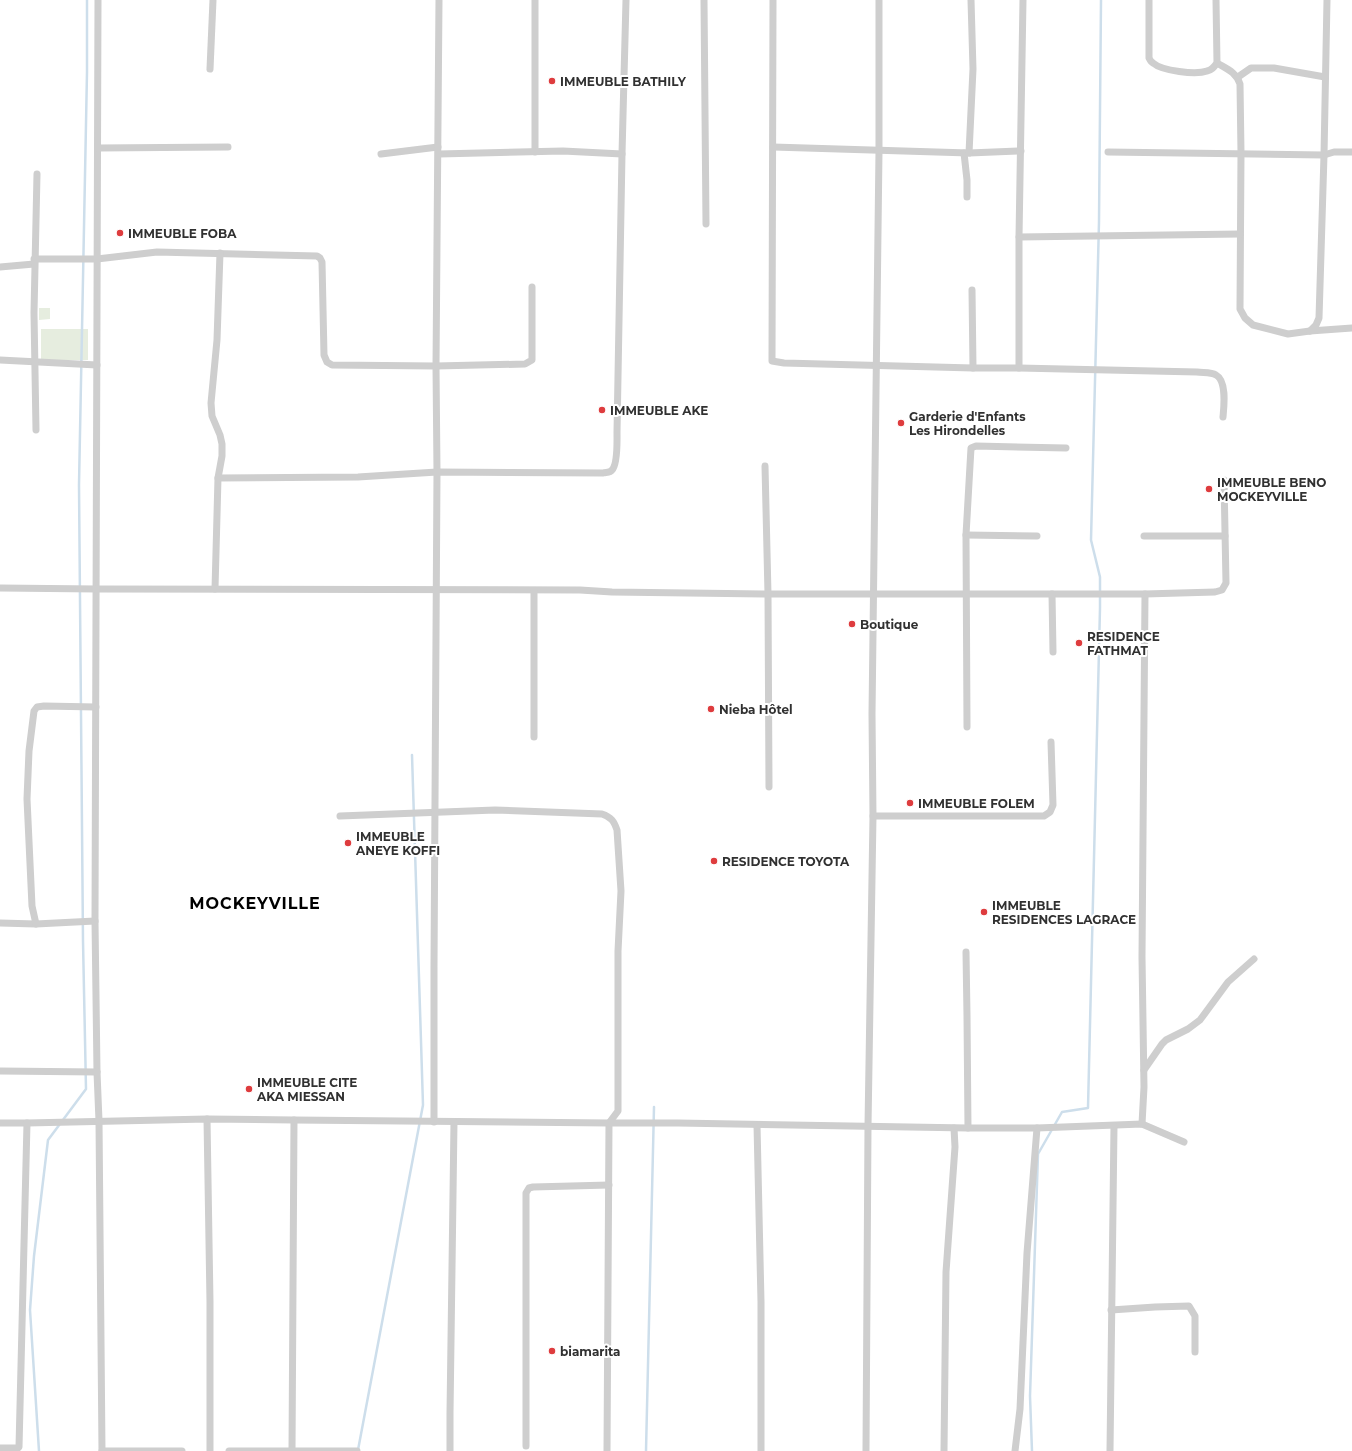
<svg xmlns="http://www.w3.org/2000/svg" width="1352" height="1451" font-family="Montserrat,sans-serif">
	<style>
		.green { fill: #e6eddf }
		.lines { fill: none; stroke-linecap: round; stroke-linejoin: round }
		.stream { stroke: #cddeeb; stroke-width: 2.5 }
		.minor { stroke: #cecece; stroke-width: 7 }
		.poi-dot { fill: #de3c3e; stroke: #fff; stroke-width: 1.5 }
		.labels { text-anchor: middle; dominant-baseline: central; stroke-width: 4; stroke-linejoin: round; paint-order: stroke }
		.poi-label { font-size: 12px; font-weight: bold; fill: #313131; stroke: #fff; text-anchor: start }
		.district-label { font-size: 16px; font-weight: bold; letter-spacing: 1px; fill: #000; stroke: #fff }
	</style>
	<rect width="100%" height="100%" fill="#fff"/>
	<!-- green -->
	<g class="green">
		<path d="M 39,308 L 50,308 L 50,319 L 39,320 Z"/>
		<rect x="41" y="329" width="47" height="31"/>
	</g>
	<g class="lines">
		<!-- stream -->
		<g class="stream">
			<path d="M 358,1450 L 423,1105 L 412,755"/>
			<path d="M 39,1451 L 30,1310 L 34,1256 L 48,1140 L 86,1089 L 83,941 L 79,485 L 87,72 L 87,0"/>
			<path d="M 646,1451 L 654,1107"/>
			<path d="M 1032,1451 L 1030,1396 L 1038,1154 L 1062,1112 L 1088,1108 L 1100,608 L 1100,577 L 1091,540 L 1099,222 L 1101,0"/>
		</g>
		<!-- minor -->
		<g class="minor">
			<path d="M 98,0 L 95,921 L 97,1072 L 99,1121 L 102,1451"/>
			<path d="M 535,0 L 535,152"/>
			<path d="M 704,0 L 706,224"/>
			<path d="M 773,0 L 772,361 L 784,363 L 973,368 L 1019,368 L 1197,372 C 1203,373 1211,372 1216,375 C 1227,381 1224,406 1223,417"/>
			<path d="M 1149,0 L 1149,58 C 1150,60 1151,62 1153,63 C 1162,71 1196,75 1207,71 C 1212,70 1214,67 1217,63 L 1216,0"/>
			<path d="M 1217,63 C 1227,69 1236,72 1240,84 L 1241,153 L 1240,309 L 1245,318 L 1253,325 L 1288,334 L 1310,331 L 1352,328"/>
			<path d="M 210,69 L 213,0"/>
			<path d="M 1238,77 L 1251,68 L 1274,68 L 1325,77"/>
			<path d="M 773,147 L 969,153 L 1021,151"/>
			<path d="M 98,148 L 228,147"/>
			<path d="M 1108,152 L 1324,155 L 1334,152 L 1352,152"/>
			<path d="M 964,153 L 967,180 L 967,197"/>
			<path d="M 969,153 L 973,69 L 971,0"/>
			<path d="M 381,154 L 438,147"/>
			<path d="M 439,154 L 563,151 L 622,154"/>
			<path d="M 1019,237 L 1240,234"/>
			<path d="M 34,259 L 97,259 L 157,252 L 317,256 L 320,258 L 322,262 L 324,355 L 327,362 L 332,365 L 436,366 L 525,364 L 532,360 L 532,287"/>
			<path d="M 0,267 L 34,264"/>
			<path d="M 972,290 L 973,368"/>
			<path d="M 1310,331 L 1316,325 L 1319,318 L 1324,155 L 1327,0"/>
			<path d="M 0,360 L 97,365"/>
			<path d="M 1019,368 L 1019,237 L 1023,0"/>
			<path d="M 36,430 L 34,313 L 37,174"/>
			<path d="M 765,466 L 768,594 L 769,787"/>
			<path d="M 218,478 L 222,456 L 222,444 L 220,435 L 212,416 L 211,403 L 217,340 L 220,253"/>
			<path d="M 966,535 L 1037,536"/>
			<path d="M 1144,536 L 1225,536"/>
			<path d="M 0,588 L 97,589 L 580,590 L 612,592 L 768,594 L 1145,594 L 1215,592 L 1222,590 L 1226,583 L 1224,480"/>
			<path d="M 215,589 L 218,478 L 358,477 L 437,472 L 603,473 C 606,472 610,473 612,470 C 618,464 617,440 617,432 L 622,154 L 626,0"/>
			<path d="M 1052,594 L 1053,652"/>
			<path d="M 967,727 L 966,535 L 971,448 L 976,446 L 1066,448"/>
			<path d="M 534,737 L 534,591"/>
			<path d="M 340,816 L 495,810 L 602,814 C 611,817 614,821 617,830 L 621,891 L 618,951 L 618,1111 L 609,1123 L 607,1451"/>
			<path d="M 873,816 L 1044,816 L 1050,812 L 1053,805 L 1051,742"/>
			<path d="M 0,923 L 36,924 L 95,921"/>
			<path d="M 36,924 L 32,906 L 27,799 L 29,751 L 34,711 L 37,707 L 44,706 L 96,707"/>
			<path d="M 966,952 L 967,1016 L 968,1128"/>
			<path d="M 1144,1070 L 1162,1044 L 1166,1040 L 1188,1029 L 1200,1020 L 1228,982 L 1254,959"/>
			<path d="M 0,1071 L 97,1072"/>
			<path d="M 207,1119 L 210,1302 L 210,1451"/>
			<path d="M 434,1122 L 434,967 L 437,472 L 436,366 L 439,0"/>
			<path d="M 0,1123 L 27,1123 L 207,1119 L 294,1120 L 609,1123 L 678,1123 L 968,1128 L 1037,1128 L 1142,1124 L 1184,1142"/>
			<path d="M 1142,1124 L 1144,1087 L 1142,957 L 1145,594"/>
			<path d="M 757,1125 L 761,1302 L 761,1451"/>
			<path d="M 1111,1310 L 1155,1307 L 1189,1306 L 1195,1316 L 1195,1352"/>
			<path d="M 526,1446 L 526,1193 L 529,1188 L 533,1187 L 609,1185"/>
			<path d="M 0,1448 L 18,1448 L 19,1447 L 27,1123"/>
			<path d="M 102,1451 L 182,1451"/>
			<path d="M 229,1451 L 357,1451"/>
			<path d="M 292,1451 L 294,1120"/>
			<path d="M 450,1451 L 450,1413 L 454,1122"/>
			<path d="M 866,1451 L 868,1126 L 873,816 L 872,714 L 879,151 L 879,0"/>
			<path d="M 944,1451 L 946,1272 L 955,1147 L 954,1128"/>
			<path d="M 1015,1451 L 1020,1409 L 1027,1253 L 1037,1128"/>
			<path d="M 1110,1451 L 1114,1126"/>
		</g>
	</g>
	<!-- markers -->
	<g class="poi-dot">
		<circle cx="552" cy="81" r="4"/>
		<circle cx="120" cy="233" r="4"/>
		<circle cx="602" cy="410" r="4"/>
		<circle cx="901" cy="423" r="4"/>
		<circle cx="1209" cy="489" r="4"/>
		<circle cx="852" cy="624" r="4"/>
		<circle cx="1079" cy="643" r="4"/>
		<circle cx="711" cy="709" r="4"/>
		<circle cx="910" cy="803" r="4"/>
		<circle cx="348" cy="843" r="4"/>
		<circle cx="714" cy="861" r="4"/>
		<circle cx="984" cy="912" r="4"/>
		<circle cx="249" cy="1089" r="4"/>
		<circle cx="552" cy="1351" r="4"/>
	</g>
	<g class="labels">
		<!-- poi labels -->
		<g class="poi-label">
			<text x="560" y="81">IMMEUBLE BATHILY</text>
			<text x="128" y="233">IMMEUBLE FOBA</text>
			<text x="610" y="410">IMMEUBLE AKE</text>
			<text x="909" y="416">Garderie d'Enfants<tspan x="909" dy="14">Les Hirondelles</tspan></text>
			<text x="1217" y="482">IMMEUBLE BENO<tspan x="1217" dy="14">MOCKEYVILLE</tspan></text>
			<text x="860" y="624">Boutique</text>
			<text x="1087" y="636">RESIDENCE<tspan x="1087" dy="14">FATHMAT</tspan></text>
			<text x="719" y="709">Nieba Hôtel</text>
			<text x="918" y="803">IMMEUBLE FOLEM</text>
			<text x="356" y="836">IMMEUBLE<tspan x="356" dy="14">ANEYE KOFFI</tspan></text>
			<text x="722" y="861">RESIDENCE TOYOTA</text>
			<text x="992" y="905">IMMEUBLE<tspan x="992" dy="14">RESIDENCES LAGRACE</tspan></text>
			<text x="257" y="1082">IMMEUBLE CITE<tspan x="257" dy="14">AKA MIESSAN</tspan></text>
			<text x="560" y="1351">biamarita</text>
		</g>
		<!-- district labels -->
		<g class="district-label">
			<text x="255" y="903">MOCKEYVILLE</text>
		</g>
	</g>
</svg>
